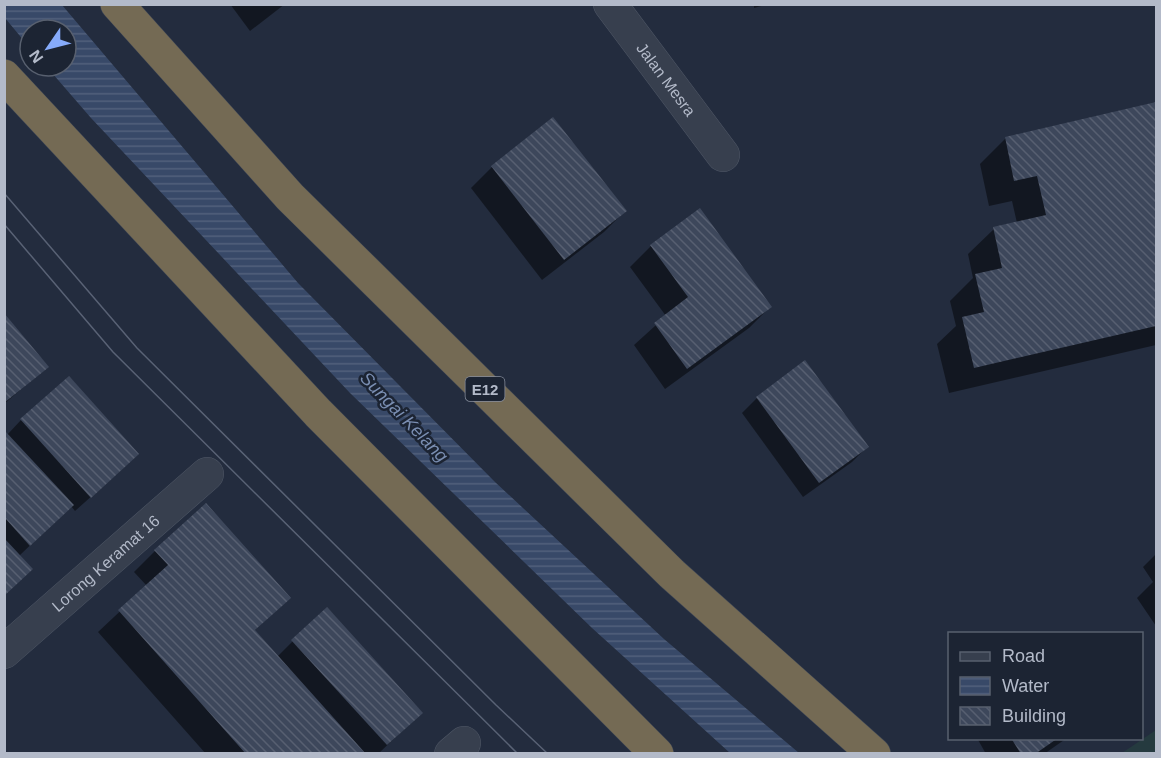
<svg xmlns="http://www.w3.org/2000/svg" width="1161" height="758" font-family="Helvetica,sans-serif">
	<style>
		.green { fill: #253a3f }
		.water { fill: url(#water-rules) }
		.shadow { fill: #0007 }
		.building { fill: url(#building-back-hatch) }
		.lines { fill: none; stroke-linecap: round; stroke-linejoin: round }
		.minor-casing { stroke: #4f5766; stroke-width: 34 }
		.motorway-casing { stroke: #3f4756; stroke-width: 34 }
		.minor { stroke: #373f4e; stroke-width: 33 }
		.motorway { stroke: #746a54; stroke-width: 33 }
		.tram { stroke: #596275; stroke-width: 1.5 }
		.labels { text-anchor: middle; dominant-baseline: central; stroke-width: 5; stroke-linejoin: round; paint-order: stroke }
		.shield { fill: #1c2433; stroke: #868d9c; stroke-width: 1.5 }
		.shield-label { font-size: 15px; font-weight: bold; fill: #b3bac9 }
		.street-label { font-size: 16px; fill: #b3bac9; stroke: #1c2433 }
		.water-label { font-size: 18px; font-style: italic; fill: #7a8eb2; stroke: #1c2433 }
	</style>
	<defs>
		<pattern id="water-rules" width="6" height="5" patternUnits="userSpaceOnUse" patternTransform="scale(1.5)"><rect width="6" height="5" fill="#384968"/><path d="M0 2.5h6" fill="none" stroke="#52617c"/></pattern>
		<pattern id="building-back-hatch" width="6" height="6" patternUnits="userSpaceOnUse" patternTransform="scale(1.5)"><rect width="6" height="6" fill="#3d475b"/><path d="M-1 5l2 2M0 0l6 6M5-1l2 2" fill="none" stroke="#575f71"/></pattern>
	</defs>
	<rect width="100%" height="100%" fill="#232c3e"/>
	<!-- green -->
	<path class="green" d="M 1156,730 L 1156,753 L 1122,753 Z"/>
	<!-- water -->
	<path class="water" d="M 4,5 L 62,5 L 298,283 L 495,482 L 664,639 L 799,753 L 730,753 L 592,628 L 350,393 L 91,118 L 46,66 L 66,66 L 66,30 L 30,30 L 30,48 L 5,18 Z"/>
	<!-- shadow -->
	<g class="shadow">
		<path d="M 230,4 L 285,4 L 250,31 Z"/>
		<path d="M 754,4 L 768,4 L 754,8 Z"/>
		<path d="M 1156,104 L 1156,345 L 949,393 L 937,344 L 956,326 L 950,301 L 973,278 L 968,254 L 994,229 L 1017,223 L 1012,201 L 989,206 L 980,164 L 1005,139 Z"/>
		<path d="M 492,167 L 625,211 L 604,232 L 542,280 L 471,188 Z"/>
		<path d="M 651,246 L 770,307 L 749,328 L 665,389 L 634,345 L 666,316 L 630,267 Z"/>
		<path d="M 4,315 L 47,367 L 4,404 Z"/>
		<path d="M 757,398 L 867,447 L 852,462 L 803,497 L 742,413 Z"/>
		<path d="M 21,420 L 122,469 L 75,511 L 71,506 L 19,556 L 4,595 L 4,433 L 7,435 Z"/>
		<path d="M 155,551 L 289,598 L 254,631 L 277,657 L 293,641 L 421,713 L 378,754 L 206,754 L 98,632 L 147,586 L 134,572 Z"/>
		<path d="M 1156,554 L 1156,626 L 1137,598 L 1153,582 L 1143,567 Z"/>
		<path d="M 977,738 L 1067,738 L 1044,754 L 986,754 Z"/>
	</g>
	<!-- building -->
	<g class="building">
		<path d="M 1156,102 L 1156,326 L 974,368 L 962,317 L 984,312 L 975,274 L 1002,268 L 993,227 L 1046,215 L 1037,176 L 1014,181 L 1005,137 Z"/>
		<path d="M 553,117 L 627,211 L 564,260 L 491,166 Z"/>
		<path d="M 700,208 L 772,307 L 687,369 L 654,323 L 688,297 L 650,245 Z"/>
		<path d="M 4,313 L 49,367 L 4,403 Z"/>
		<path d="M 805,360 L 869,447 L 819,483 L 756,397 Z"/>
		<path d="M 69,376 L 139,454 L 91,498 L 20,419 Z"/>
		<path d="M 5,431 L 74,505 L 30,546 L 5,518 Z"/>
		<path d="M 206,503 L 291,598 L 255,630 L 366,754 L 246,754 L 118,610 L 168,565 L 154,550 Z"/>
		<path d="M 4,538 L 33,569 L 4,596 Z"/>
		<path d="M 327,607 L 423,713 L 387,745 L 291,640 Z"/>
		<path d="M 1011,738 L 1058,738 L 1035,754 L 1021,754 Z"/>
	</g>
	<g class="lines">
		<defs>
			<g id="minor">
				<path id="s1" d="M 610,4 L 723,155"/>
				<path id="s2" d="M 4,652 L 207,474"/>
				<path d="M 451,754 L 464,743"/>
			</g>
			<g id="motorway">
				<path d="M 117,4 L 290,197 L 672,574 L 874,754"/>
				<path d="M 4,76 L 318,413 L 657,754"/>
			</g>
		</defs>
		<!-- minor casing -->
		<use href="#minor" class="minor-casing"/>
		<!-- motorway casing -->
		<use href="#motorway" class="motorway-casing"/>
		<!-- minor -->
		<use href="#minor" class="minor"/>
		<!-- motorway -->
		<use href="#motorway" class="motorway"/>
		<!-- tram -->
		<g class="tram">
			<path d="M 4,193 L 137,348 L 496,705 L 548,754"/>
			<path d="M 4,224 L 113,352 L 518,754"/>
		</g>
	</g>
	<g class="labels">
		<!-- shield labels -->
		<rect class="shield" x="465.5" y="377" width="39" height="24" rx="4.5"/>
		<g class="shield-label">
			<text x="485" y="389">E12</text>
		</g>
		<!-- street labels -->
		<g class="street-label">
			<text stroke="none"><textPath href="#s1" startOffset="94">Jalan Mesra</textPath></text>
			<text stroke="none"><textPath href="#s2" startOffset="135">Lorong Keramat 16</textPath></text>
		</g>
		<!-- water labels -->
		<g class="water-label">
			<text transform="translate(404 417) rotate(46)">Sungai Kelang</text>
		</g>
	</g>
	<!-- border -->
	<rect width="1161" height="758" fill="none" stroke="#b3bac9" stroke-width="12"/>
	<!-- legend -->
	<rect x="948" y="632" width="195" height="108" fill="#1c2433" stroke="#58606f" stroke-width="1.5"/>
	<rect x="960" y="652" width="30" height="9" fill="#373f4e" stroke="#58606f" stroke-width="1.5"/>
	<text x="1002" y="662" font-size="18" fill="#b3bac9">Road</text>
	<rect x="960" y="677" width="30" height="18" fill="url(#water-rules)" stroke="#58606f" stroke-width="1.5"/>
	<text x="1002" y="692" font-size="18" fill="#b3bac9">Water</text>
	<rect x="960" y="707" width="30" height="18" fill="url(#building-back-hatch)" stroke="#58606f" stroke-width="1.5"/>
	<text x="1002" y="722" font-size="18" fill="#b3bac9">Building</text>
	<!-- north arrow -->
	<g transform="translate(48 48) rotate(235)"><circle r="28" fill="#1c2433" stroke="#58606f" stroke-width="1.5"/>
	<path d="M0-4.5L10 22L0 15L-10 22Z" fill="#86abfb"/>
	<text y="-9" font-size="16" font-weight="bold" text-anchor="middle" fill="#b3bac9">N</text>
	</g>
</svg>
